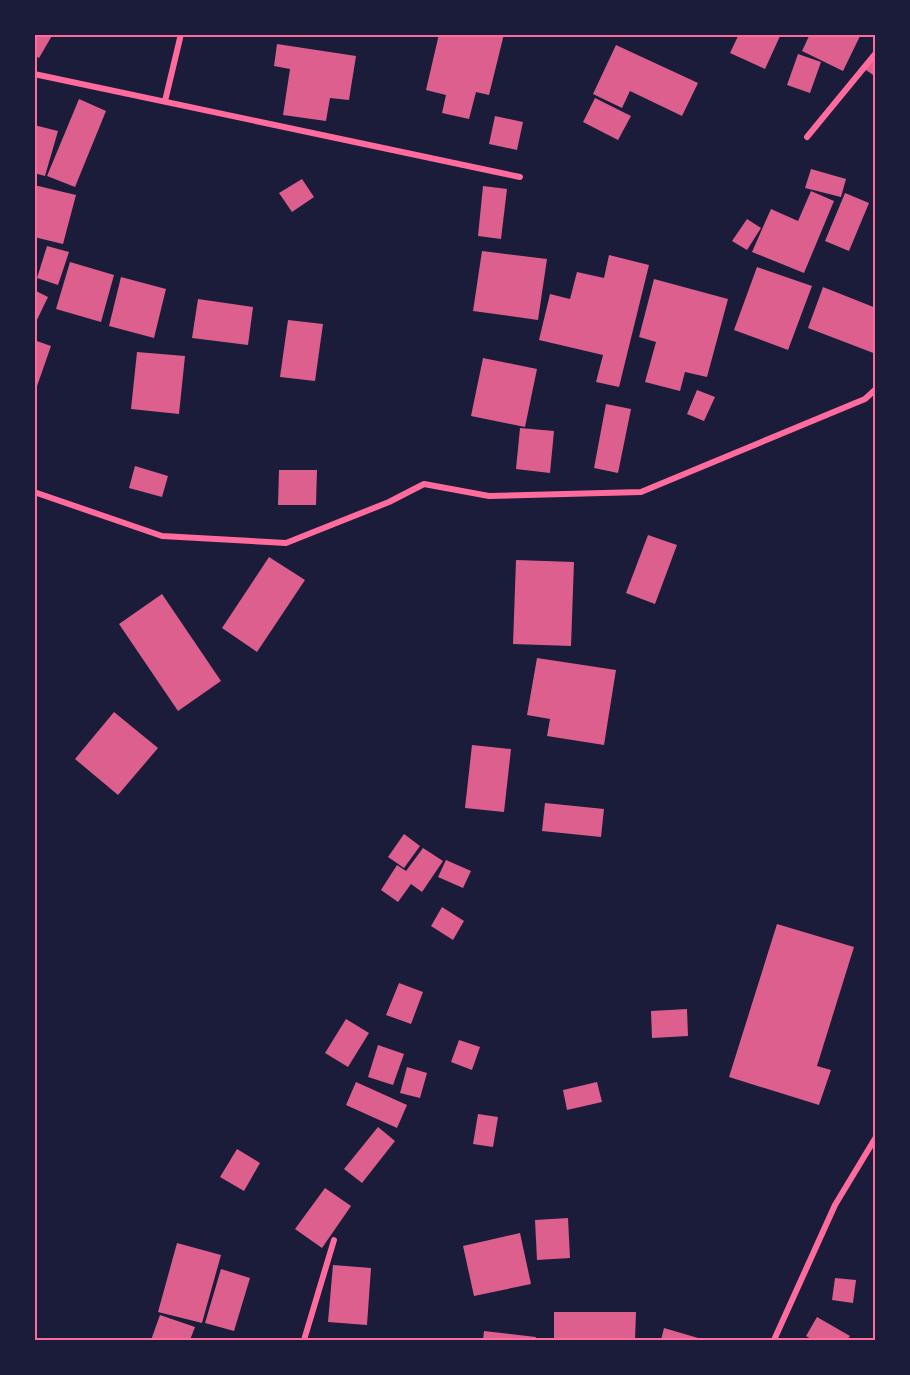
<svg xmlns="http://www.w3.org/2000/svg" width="910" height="1375" font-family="Roboto,sans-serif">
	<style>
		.building { fill: #dd5f8e }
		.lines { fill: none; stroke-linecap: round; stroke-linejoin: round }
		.minor { stroke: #ff6b9d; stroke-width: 6 }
		.neatline { fill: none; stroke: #ff6b9d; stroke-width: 2 }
	</style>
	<rect width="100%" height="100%" fill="#1b1b3a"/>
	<!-- building -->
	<g class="building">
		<path d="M 34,34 L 53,34 L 39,58 L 34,55 Z"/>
		<path d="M 439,34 L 504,34 L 489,95 L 476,92 L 469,119 L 442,113 L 446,95 L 426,90 Z"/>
		<path d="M 739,34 L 781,34 L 765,69 L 730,53 Z"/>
		<path d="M 810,34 L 861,34 L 843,71 L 802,51 Z"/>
		<path d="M 277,44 L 356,56 L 349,100 L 330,98 L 326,121 L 283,115 L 290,69 L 274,66 Z"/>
		<path d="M 616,45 L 698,83 L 682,116 L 630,91 L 622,108 L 593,94 Z"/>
		<path d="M 876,50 L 876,77 L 863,68 Z"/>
		<path d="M 798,54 L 821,62 L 810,93 L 787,85 Z"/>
		<path d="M 595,98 L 631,116 L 618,140 L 583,122 Z"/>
		<path d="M 79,99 L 106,111 L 75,187 L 47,176 Z"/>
		<path d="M 495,116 L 523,122 L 517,150 L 489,144 Z"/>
		<path d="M 34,125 L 58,131 L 45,176 L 34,173 Z"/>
		<path d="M 811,169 L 846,179 L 841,197 L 805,188 Z"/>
		<path d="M 302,179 L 314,197 L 292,212 L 279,193 Z"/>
		<path d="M 34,185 L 76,195 L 63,244 L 34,237 L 37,218 L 34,217 Z"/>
		<path d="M 483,186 L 507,189 L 501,239 L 478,236 Z"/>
		<path d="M 811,191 L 834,201 L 804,273 L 752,252 L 771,209 L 798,221 Z"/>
		<path d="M 845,193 L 869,203 L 849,251 L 825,241 Z"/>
		<path d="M 747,219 L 761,228 L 747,250 L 732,241 Z"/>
		<path d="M 47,246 L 69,252 L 58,285 L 37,278 Z"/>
		<path d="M 482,251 L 547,259 L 538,320 L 473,311 Z"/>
		<path d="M 609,255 L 649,265 L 619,387 L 596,382 L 603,355 L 539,340 L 550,294 L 570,299 L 577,272 L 604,278 Z"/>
		<path d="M 70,262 L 114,275 L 101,322 L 56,309 Z"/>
		<path d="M 757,267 L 812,286 L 788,350 L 734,330 Z"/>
		<path d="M 121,277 L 166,289 L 154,338 L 109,326 Z"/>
		<path d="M 654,279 L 728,299 L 707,377 L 685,372 L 680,391 L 645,382 L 656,342 L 639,337 Z"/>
		<path d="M 823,287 L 876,308 L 876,354 L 808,328 Z"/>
		<path d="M 34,290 L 48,297 L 34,326 Z"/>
		<path d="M 198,299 L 253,307 L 248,345 L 192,338 Z"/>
		<path d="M 288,320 L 323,324 L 315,381 L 280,377 Z"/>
		<path d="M 34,340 L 51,346 L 36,389 L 34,388 Z"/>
		<path d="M 137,352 L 185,356 L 179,414 L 131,409 Z"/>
		<path d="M 483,358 L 537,369 L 525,427 L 471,416 Z"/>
		<path d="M 697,390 L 715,397 L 704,421 L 687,414 Z"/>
		<path d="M 606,404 L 631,409 L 618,473 L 594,468 Z"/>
		<path d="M 520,428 L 554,431 L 550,473 L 516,469 Z"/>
		<path d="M 135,466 L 168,476 L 162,497 L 129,488 Z"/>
		<path d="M 279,470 L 317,470 L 316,505 L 278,505 Z"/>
		<path d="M 648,535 L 677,545 L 655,604 L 626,593 Z"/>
		<path d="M 269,557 L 305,580 L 257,652 L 222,628 Z"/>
		<path d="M 516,560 L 574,562 L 571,646 L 513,644 Z"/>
		<path d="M 162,594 L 221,681 L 178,711 L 119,624 Z"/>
		<path d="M 537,658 L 616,670 L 604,745 L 547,736 L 550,719 L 527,715 Z"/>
		<path d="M 114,712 L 158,748 L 118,795 L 75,759 Z"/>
		<path d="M 472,745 L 511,749 L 504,812 L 465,808 Z"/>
		<path d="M 545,803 L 604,809 L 601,837 L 542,831 Z"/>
		<path d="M 404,834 L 420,846 L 404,868 L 388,857 Z"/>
		<path d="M 423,848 L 443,861 L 422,892 L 411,884 L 398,902 L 381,890 L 397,865 L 406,871 Z"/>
		<path d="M 446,860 L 471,871 L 463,888 L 438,877 Z"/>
		<path d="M 442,907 L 464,921 L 453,940 L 431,926 Z"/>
		<path d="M 777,924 L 854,947 L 817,1066 L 831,1070 L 819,1105 L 729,1077 Z"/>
		<path d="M 399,983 L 423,992 L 411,1024 L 386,1015 Z"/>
		<path d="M 687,1009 L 688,1036 L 652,1038 L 651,1011 Z"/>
		<path d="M 346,1019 L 369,1033 L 348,1067 L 325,1053 Z"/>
		<path d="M 459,1040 L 480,1047 L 472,1070 L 451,1062 Z"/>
		<path d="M 378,1045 L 404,1054 L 393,1085 L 368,1077 Z"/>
		<path d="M 407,1067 L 427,1073 L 420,1098 L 400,1093 Z"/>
		<path d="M 356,1082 L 407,1105 L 397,1128 L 346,1105 Z"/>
		<path d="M 597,1082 L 602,1102 L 567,1110 L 563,1090 Z"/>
		<path d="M 478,1114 L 498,1117 L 493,1147 L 473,1144 Z"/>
		<path d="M 378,1127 L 395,1141 L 362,1183 L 344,1169 Z"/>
		<path d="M 237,1149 L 260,1163 L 244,1191 L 220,1177 Z"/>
		<path d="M 325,1188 L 351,1206 L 322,1248 L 295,1229 Z"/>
		<path d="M 568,1218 L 570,1258 L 537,1260 L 535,1220 Z"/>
		<path d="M 520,1233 L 531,1284 L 474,1296 L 463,1246 Z"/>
		<path d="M 177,1243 L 221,1255 L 202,1323 L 158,1312 Z"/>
		<path d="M 333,1265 L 371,1268 L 367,1325 L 328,1322 Z"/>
		<path d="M 221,1269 L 250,1278 L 234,1331 L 205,1323 Z"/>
		<path d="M 835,1278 L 856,1280 L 853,1303 L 832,1300 Z"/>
		<path d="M 554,1312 L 636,1312 L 635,1340 L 554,1340 Z"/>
		<path d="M 160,1315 L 195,1327 L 190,1340 L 151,1340 Z"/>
		<path d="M 817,1317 L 850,1336 L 847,1340 L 813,1340 L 806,1336 Z"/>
		<path d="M 664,1328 L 705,1340 L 661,1340 Z"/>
		<path d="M 484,1331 L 536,1337 L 535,1340 L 483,1340 Z"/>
	</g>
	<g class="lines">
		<!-- minor -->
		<g class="minor">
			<path d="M 34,74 L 520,177"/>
			<path d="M 165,101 L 181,34"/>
			<path d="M 807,137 L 876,53"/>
			<path d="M 34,492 L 162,536 L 286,543 L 389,502 L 424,484 L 489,496 L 641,492 L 865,399 L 876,389"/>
			<path d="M 304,1340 L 334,1240"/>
			<path d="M 774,1340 L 835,1205 L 876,1137"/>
		</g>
	</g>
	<!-- border -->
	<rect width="910" height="1375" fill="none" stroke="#1b1b3a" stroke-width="72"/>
	<rect x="36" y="36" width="838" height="1303" class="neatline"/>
</svg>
